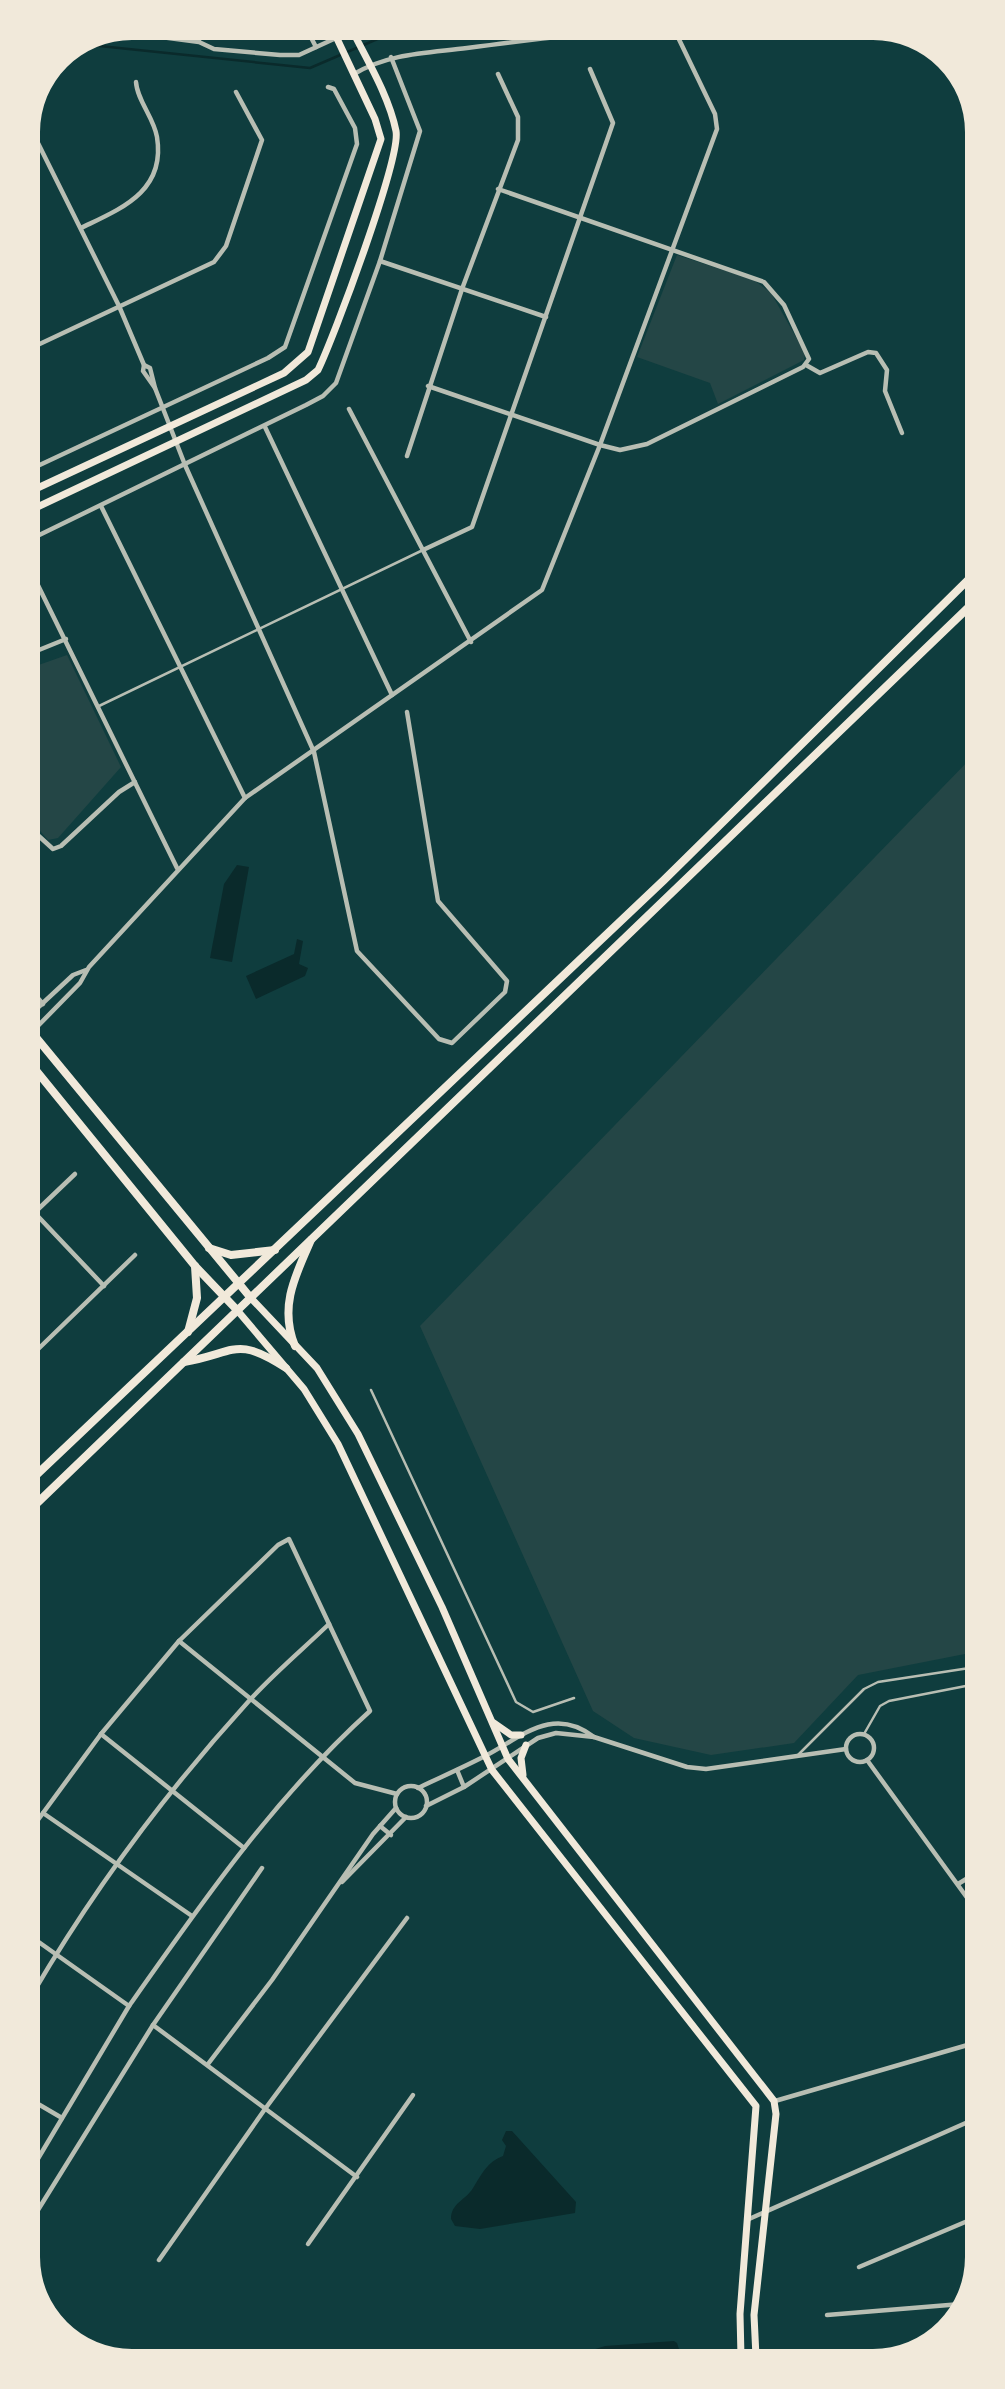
<svg xmlns="http://www.w3.org/2000/svg" width="1005" height="2389" font-family="Cabin,sans-serif">
	<style>
		.green { fill: #244646 }
		.water { fill: #0a2a2b }
		.lines { fill: none; stroke-linecap: round; stroke-linejoin: round }
		.stream { stroke: #0a2a2b; stroke-width: 2.5 }
		.service { stroke: #b8beb3; stroke-width: 2.5 }
		.minor { stroke: #b8beb3; stroke-width: 4.5 }
		.secondary { stroke: #f1e9da; stroke-width: 7 }
		.primary { stroke: #f1e9da; stroke-width: 8 }
	</style>
	<rect width="100%" height="100%" fill="#0f3d3e"/>
	<!-- green -->
	<g class="green">
		<path d="M 677,255 L 754,280 L 771,293 L 805,353 L 804,360 L 718,404 L 710,383 L 637,357 Z"/>
		<path d="M 67,655 L 121,767 L 58,838 L 48,840 L 30,819 L 30,668 Z"/>
		<path d="M 973,756 L 975,1652 L 858,1675 L 794,1743 L 711,1755 L 634,1738 L 593,1711 L 420,1326 Z"/>
	</g>
	<!-- water -->
	<g class="water">
		<path d="M 237,865 L 249,867 L 232,962 L 210,958 L 224,884 Z"/>
		<path d="M 297,939 L 303,941 L 299,964 L 308,968 L 305,976 L 256,999 L 246,976 L 294,954 Z"/>
		<path d="M 506,2131 L 512,2131 L 576,2202 L 575,2213 L 480,2229 L 455,2226 L 451,2219 C 451,2203 466,2200 473,2188 C 482,2174 487,2162 503,2156 L 506,2146 L 502,2140 Z"/>
		<path d="M 674,2341 L 677,2343 L 680,2352 L 666,2357 L 509,2358 L 533,2354 L 576,2355 L 605,2346 Z"/>
	</g>
	<g class="lines">
		<!-- stream -->
		<path class="stream" d="M 90,45 L 310,68 L 403,28"/>
		<!-- service -->
		<g class="service">
			<path d="M 99,706 L 423,550"/>
			<path d="M 371,1390 L 516,1702 L 533,1712 L 574,1698"/>
			<path d="M 864,1734 L 880,1706 L 889,1701 L 976,1684"/>
			<path d="M 798,1755 L 864,1689 L 878,1682 L 976,1667"/>
		</g>
		<!-- minor -->
		<g class="minor">
			<path d="M 193,28 L 199,41"/>
			<path d="M 306,28 L 316,47"/>
			<path d="M 123,32 L 199,42 L 214,49 L 280,55 L 299,55 L 336,38"/>
			<path d="M 29,125 L 119,306 L 144,365 L 150,368 L 155,388"/>
			<path d="M 81,228 C 120,209 166,192 157,137 C 154,118 137,100 136,82"/>
			<path d="M 380,261 L 546,317"/>
			<path d="M 29,349 L 214,262 L 226,246 L 262,140 L 236,92"/>
			<path d="M 144,365 L 143,371 L 155,388 L 185,465 L 314,752 L 357,951 L 439,1039 L 452,1043 L 505,992 L 507,981 L 438,901 L 407,712"/>
			<path d="M 806,365 L 820,373 L 868,352 L 876,353 L 887,370 L 885,391 L 902,433"/>
			<path d="M 428,386 L 600,445 L 620,450 L 647,444 L 803,367 L 809,359 L 784,305 L 764,282 L 498,189"/>
			<path d="M 349,409 L 471,642"/>
			<path d="M 265,427 L 392,695"/>
			<path d="M 407,456 L 462,289 L 518,140 L 518,117 L 498,74"/>
			<path d="M 29,470 L 268,358 L 285,347 L 357,144 L 355,128 L 334,89 L 328,87"/>
			<path d="M 101,506 L 245,798"/>
			<path d="M 29,540 L 306,405 L 323,396 L 336,383 L 380,261 L 420,131 L 391,57"/>
			<path d="M 423,550 L 472,527 L 613,123 L 590,69"/>
			<path d="M 29,567 L 177,868"/>
			<path d="M 29,654 L 66,639"/>
			<path d="M 30,828 L 53,849 L 61,846 L 119,792 L 135,782"/>
			<path d="M 30,989 L 43,1004"/>
			<path d="M 30,1015 L 73,975 L 86,970"/>
			<path d="M 32,1032 L 80,983 L 89,967 L 245,798 L 542,590 L 600,445 L 717,129 L 715,114 L 674,29 C 605,30 535,39 467,48 C 428,53 389,53 354,74"/>
			<path d="M 31,1209 L 104,1286"/>
			<path d="M 31,1216 L 75,1174"/>
			<path d="M 31,1356 L 135,1255"/>
			<path d="M 179,1641 L 355,1783 L 397,1794"/>
			<path d="M 101,1734 L 244,1848"/>
			<circle cx="860" cy="1748" r="14"/>
			<path d="M 867,1760 L 976,1910"/>
			<path d="M 457,1770 L 464,1787"/>
			<circle cx="411" cy="1802" r="16"/>
			<path d="M 418,1788 C 441,1777 464,1767 487,1755 C 524,1735 554,1706 594,1737 L 687,1767 L 706,1769 L 846,1749"/>
			<path d="M 426,1806 L 464,1787 L 538,1738 L 556,1733 L 594,1737"/>
			<path d="M 43,1813 L 192,1916"/>
			<path d="M 380,1826 L 391,1835"/>
			<path d="M 32,1828 L 101,1734 L 179,1641 L 278,1545 L 289,1539 L 370,1711 C 275,1797 202,1902 129,2006 L 33,1938"/>
			<path d="M 342,1882 L 406,1817"/>
			<path d="M 958,1884 L 976,1873"/>
			<path d="M 33,1993 C 94,1889 167,1791 248,1702 C 273,1674 302,1650 329,1624"/>
			<path d="M 153,2025 L 357,2177"/>
			<path d="M 208,2064 L 272,1980 L 373,1834 L 396,1808"/>
			<path d="M 33,2101 L 62,2118"/>
			<path d="M 775,2101 L 971,2044"/>
			<path d="M 33,2167 L 129,2006"/>
			<path d="M 33,2218 L 153,2025 L 262,1868"/>
			<path d="M 749,2219 L 977,2118"/>
			<path d="M 308,2244 L 413,2095"/>
			<path d="M 159,2260 L 265,2109 L 407,1918"/>
			<path d="M 859,2267 L 977,2217"/>
			<path d="M 827,2315 L 961,2304"/>
		</g>
		<!-- secondary -->
		<g class="secondary">
			<path d="M 29,492 L 284,373 L 308,352 L 381,139 L 375,119 L 332,28"/>
			<path d="M 29,511 L 306,380 L 318,370 C 334,337 401,158 396,131 C 389,96 367,60 351,28"/>
			<path d="M 250,1297 L 317,1368 L 358,1434 L 442,1607 L 508,1759 L 774,2101 L 776,2114 L 754,2315 L 756,2357"/>
			<path d="M 237,1310 L 304,1389 L 338,1444 L 492,1770 L 756,2106 L 740,2314 L 741,2357"/>
			<path d="M 494,1723 L 511,1735 L 521,1735"/>
			<path d="M 523,1775 L 521,1758 L 526,1745"/>
		</g>
		<!-- primary -->
		<g class="primary">
			<path d="M 30,1030 L 250,1297"/>
			<path d="M 30,1063 L 195,1266 L 237,1310"/>
			<path d="M 209,1248 L 231,1255 L 275,1250"/>
			<path d="M 188,1332 L 197,1298 L 195,1266"/>
			<path d="M 295,1346 C 279,1307 295,1276 311,1240"/>
			<path d="M 184,1362 C 236,1353 235,1335 286,1368"/>
			<path d="M 31,1480 L 664,880 L 973,575"/>
			<path d="M 32,1508 L 973,603"/>
		</g>
	</g>
	<!-- crop -->
	<path d="M0 0H1005V2389H0ZM132 40H873A92 92 0 0 1 965 132V2257A92 92 0 0 1 873 2349H132A92 92 0 0 1 40 2257V132A92 92 0 0 1 132 40Z" fill="#f1e9da" fill-rule="evenodd"/>
</svg>
